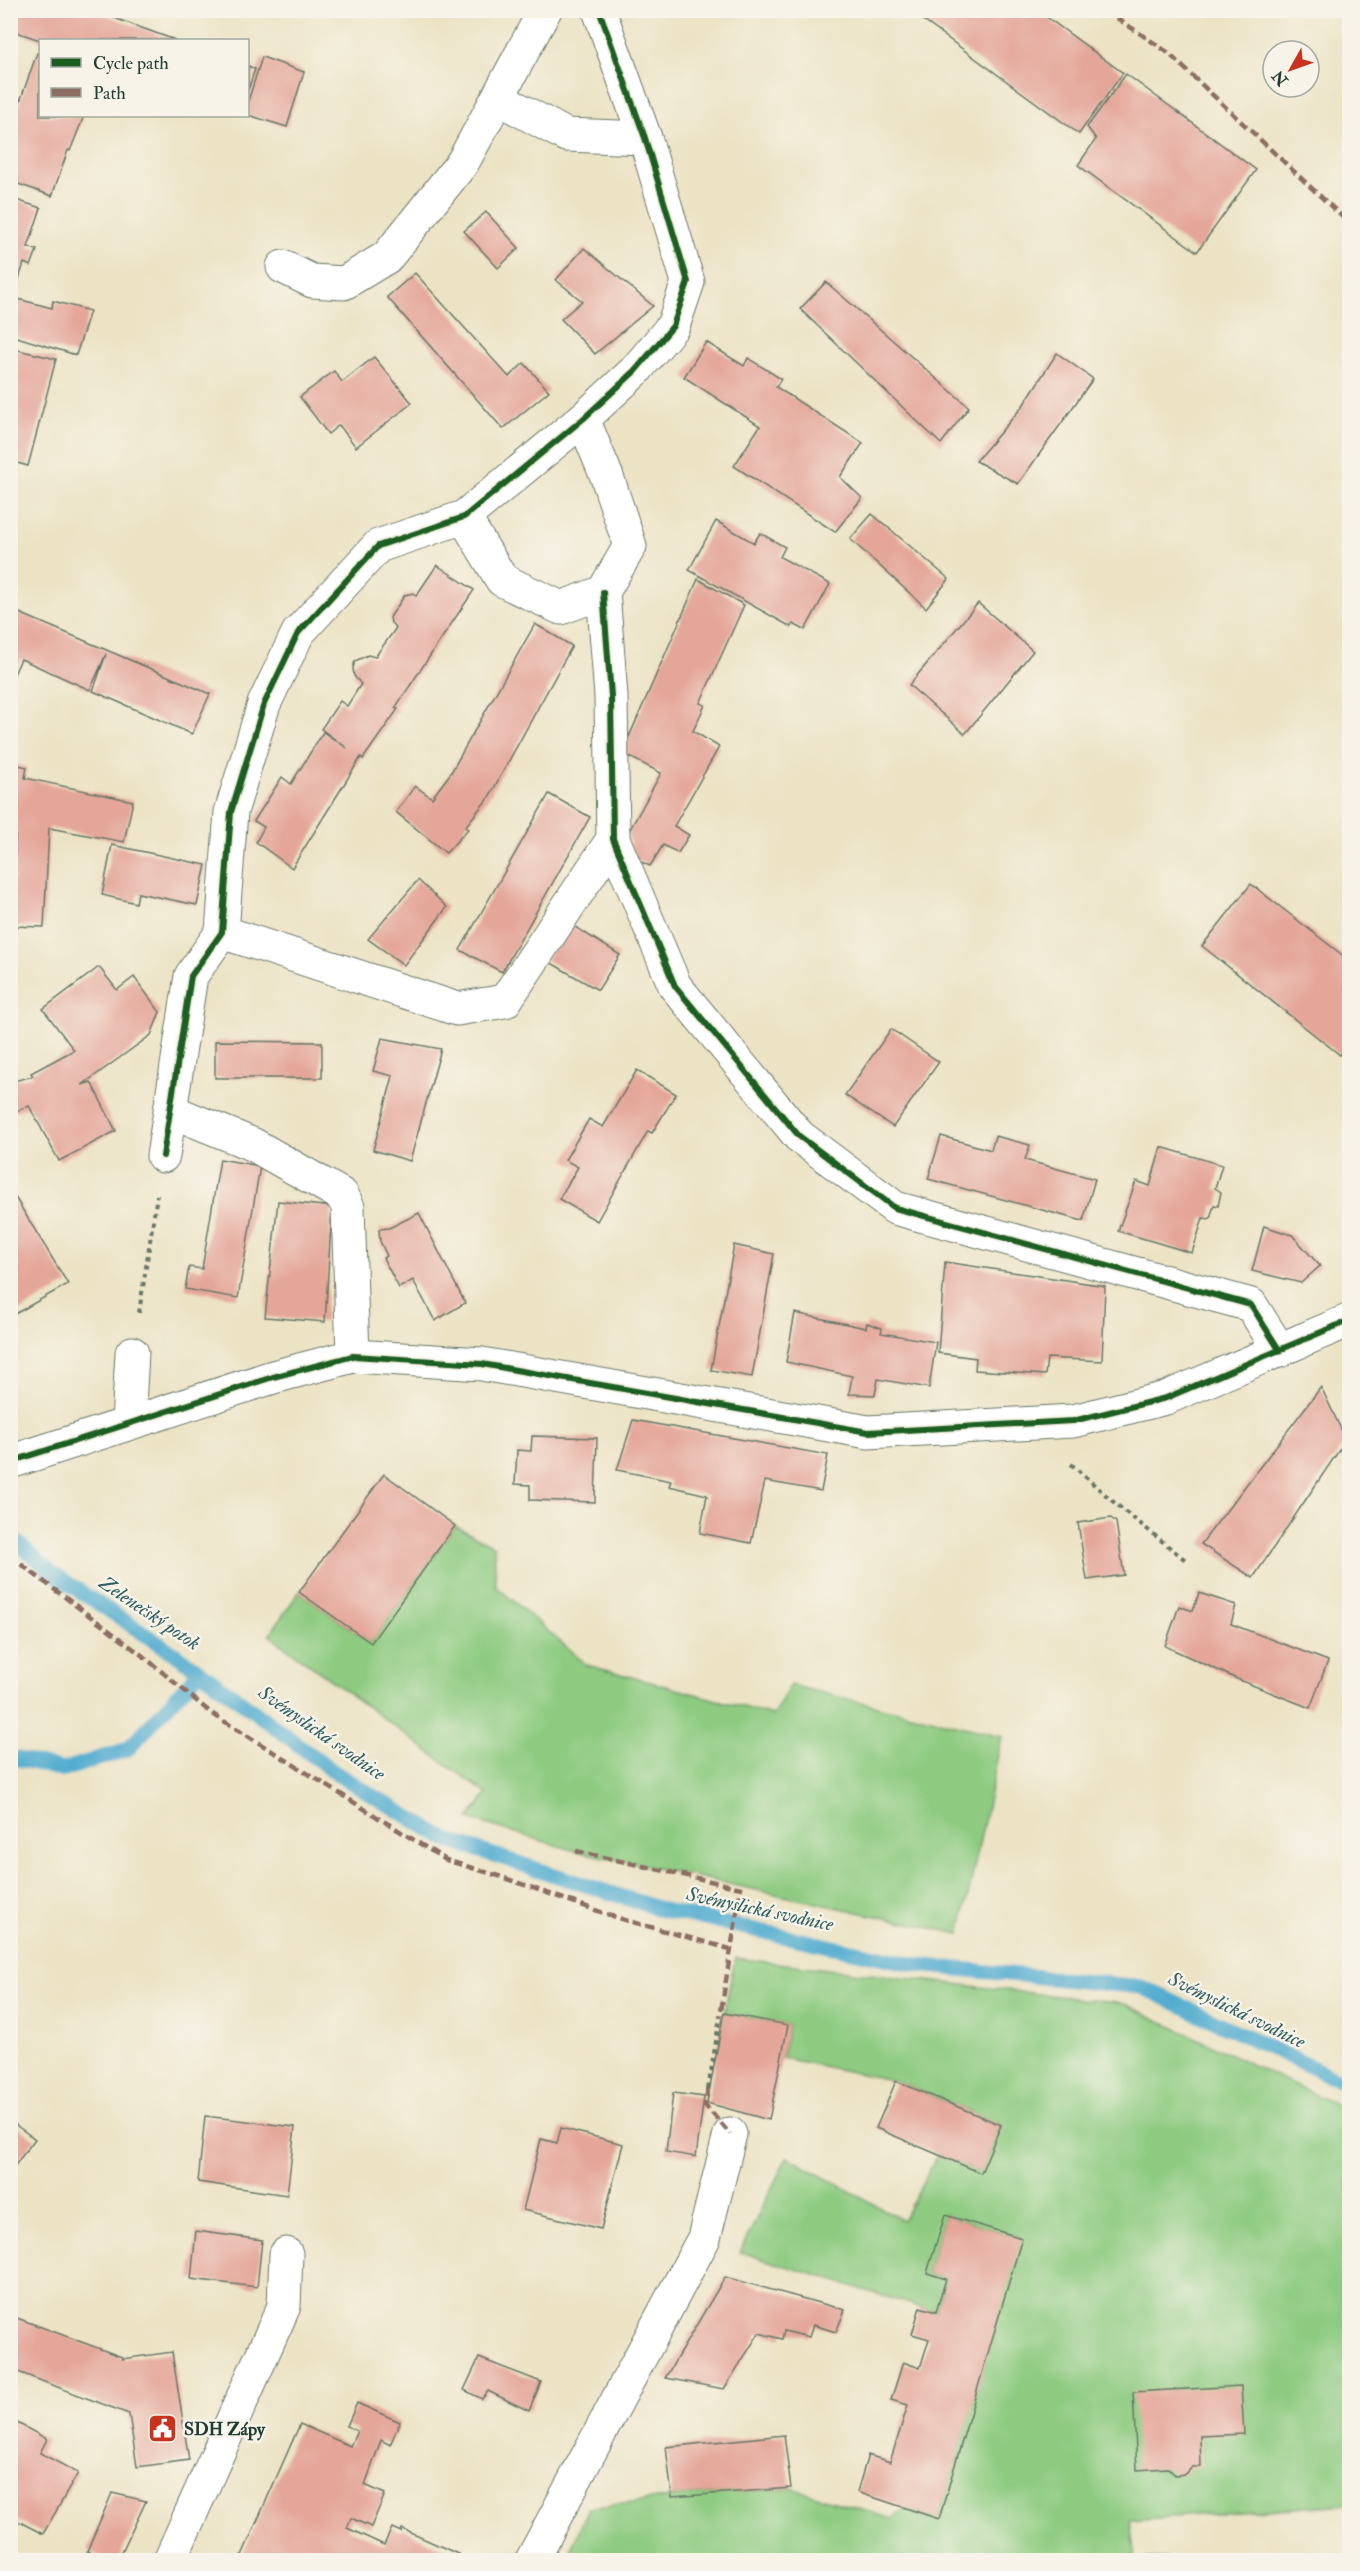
<svg xmlns="http://www.w3.org/2000/svg" width="1360" height="2571" font-family="'IM FELL Double Pica',serif">
	<style>
		.green { fill: #8ecb81; stroke: #56845a; stroke-width: 1.5 }
		.lines { fill: none; stroke-linecap: round; stroke-linejoin: round }
		.stream { stroke: #51accf; stroke-width: 15 }
		.building { fill: #e4a699 }
		.minor-casing { stroke: #677767; stroke-width: 35 }
		.path { stroke: #677767; stroke-width: 4; stroke-dasharray: 4.5 4.5; stroke-linecap: butt }
		.minor { stroke: #fff; stroke-width: 33 }
		.quiet { stroke: #8d6e63; stroke-width: 4.5; stroke-dasharray: 9 4.5; stroke-linecap: butt }
		.cycleway-casing { stroke: #f7f3e8; stroke-width: 10 }
		.cycleway { stroke: #1b5e20; stroke-width: 6 }
		.labels { text-anchor: middle; dominant-baseline: central; stroke-width: 5; stroke-linejoin: round; paint-order: stroke }
		.poi-label { font-size: 18px; font-weight: bold; fill: #1f3d34; stroke: #f7f3e8; text-anchor: start }
		.water-label { font-size: 20px; font-style: italic; fill: #2e5e62; stroke: #f7f3e8 }
	</style>
	<rect width="100%" height="100%" fill="#f7f3e8"/>
	<filter id="ink" filterUnits="userSpaceOnUse"><feTurbulence type="fractalNoise" baseFrequency=".0167" numOctaves="2"/><feDisplacementMap in="SourceGraphic" scale="12" xChannelSelector="R" yChannelSelector="G"/><feConvolveMatrix kernelMatrix="1 2 1 2 8 2 1 2 1" color-interpolation-filters="sRGB"/></filter>
	<filter id="wash" filterUnits="userSpaceOnUse"><feTurbulence type="fractalNoise" baseFrequency=".008" numOctaves="4" result="noise"/><feDisplacementMap in="SourceGraphic" scale="24" xChannelSelector="R" yChannelSelector="G"/><feGaussianBlur stdDeviation="1.35" result="paint"/><feColorMatrix in="noise" values="0 0 0 0 0 0 0 0 0 0 0 0 0 0 0 0 0 1.4 0 .05"/><feComposite in="paint" operator="in"/></filter>
	<g filter="url(#wash)">
		<rect width="100%" height="100%" fill="#ece3c5"/>
		<!-- green -->
		<g class="green">
			<path d="M 455,1526 L 494,1546 L 496,1586 L 587,1665 L 773,1715 L 790,1685 L 1002,1736 L 960,1934 L 576,1851 L 469,1819 L 487,1794 L 269,1635 L 299,1592 L 371,1643 Z"/>
			<path d="M 735,1958 L 1125,2004 L 1337,2105 L 1349,2120 L 1349,2504 L 1130,2520 L 1135,2560 L 1168,2558 L 1169,2560 L 566,2560 L 589,2508 L 672,2497 L 791,2488 L 892,2519 L 906,2509 L 939,2518 L 1021,2238 L 945,2215 L 927,2273 L 946,2279 L 936,2312 L 740,2252 L 787,2157 L 903,2220 L 938,2154 L 981,2173 L 1001,2125 L 896,2081 L 782,2058 L 788,2025 L 724,2013 Z"/>
		</g>
		<g class="lines">
			<!-- stream -->
			<g class="stream">
				<path d="M 10,1536 L 51,1572 L 200,1671 L 128,1749 L 63,1770 L 10,1757"/>
				<path d="M 200,1671 L 337,1774 L 447,1840 L 663,1910 L 917,1965 L 1142,1987 L 1341,2081 L 1350,2088"/>
			</g>
		</g>
		<g id="blocks">
			<!-- building -->
			<g class="building">
				<path d="M 11,10 L 92,10 L 175,40 L 40,40 L 10,30 Z"/>
				<path d="M 909,10 L 1037,10 L 1123,73 L 1079,134 Z"/>
				<path d="M 37,53 L 40,54 L 40,116 L 84,116 L 70,151 L 68,150 L 52,196 L 10,181 L 10,130 Z"/>
				<path d="M 262,57 L 304,72 L 287,127 L 248,115 L 248,101 Z"/>
				<path d="M 248,66 L 255,69 L 248,90 Z"/>
				<path d="M 1126,74 L 1256,170 L 1197,252 L 1078,165 L 1096,139 L 1087,127 Z"/>
				<path d="M 10,198 L 41,208 L 28,247 L 37,250 L 31,266 L 24,263 L 17,285 L 10,283 Z"/>
				<path d="M 486,212 L 519,248 L 498,268 L 464,231 Z"/>
				<path d="M 584,248 L 653,306 L 595,354 L 561,319 L 582,301 L 556,280 Z"/>
				<path d="M 415,273 L 509,377 L 524,363 L 549,391 L 503,429 L 387,297 Z"/>
				<path d="M 826,282 L 969,407 L 941,444 L 800,309 Z"/>
				<path d="M 10,297 L 52,308 L 53,301 L 90,311 L 76,355 L 10,335 Z"/>
				<path d="M 706,342 L 744,366 L 748,358 L 781,379 L 776,387 L 863,443 L 840,477 L 862,498 L 835,532 L 734,466 L 760,426 L 684,377 Z"/>
				<path d="M 10,348 L 56,359 L 28,466 L 10,461 Z"/>
				<path d="M 1057,353 L 1093,379 L 1018,484 L 976,461 L 1022,407 Z"/>
				<path d="M 374,357 L 412,403 L 356,447 L 339,425 L 328,434 L 300,397 L 334,371 L 342,382 Z"/>
				<path d="M 872,514 L 949,579 L 926,608 L 850,539 Z"/>
				<path d="M 716,521 L 754,543 L 760,533 L 785,547 L 780,557 L 830,584 L 805,630 L 793,624 L 791,627 L 689,570 Z"/>
				<path d="M 437,565 L 474,590 L 395,708 L 398,709 L 363,759 L 361,757 L 292,868 L 256,842 L 264,827 L 254,821 L 282,777 L 291,784 L 323,732 L 347,748 L 321,729 L 340,701 L 347,706 L 361,684 L 354,676 L 353,668 L 355,661 L 368,655 L 375,657 L 396,628 L 391,623 L 390,617 L 405,595 L 413,593 L 416,596 Z"/>
				<path d="M 698,579 L 744,605 L 700,703 L 705,705 L 693,731 L 719,747 L 674,826 L 689,835 L 678,853 L 663,845 L 650,866 L 633,858 L 628,833 L 661,773 L 622,753 Z"/>
				<path d="M 978,603 L 1033,651 L 965,734 L 909,685 Z"/>
				<path d="M 10,609 L 210,694 L 192,734 L 93,691 L 106,654 L 90,690 L 21,659 L 10,683 Z"/>
				<path d="M 535,624 L 572,646 L 489,797 L 465,827 L 468,829 L 446,853 L 396,812 L 415,786 L 432,798 L 450,774 Z"/>
				<path d="M 10,763 L 27,767 L 25,778 L 133,801 L 124,842 L 49,828 L 44,927 L 10,926 L 10,878 L 14,879 L 16,820 L 10,819 Z"/>
				<path d="M 549,794 L 590,817 L 502,972 L 460,950 Z"/>
				<path d="M 112,845 L 206,865 L 197,905 L 138,893 L 136,903 L 102,895 Z"/>
				<path d="M 418,880 L 447,907 L 404,965 L 368,939 Z"/>
				<path d="M 1251,884 L 1350,961 L 1350,1043 L 1340,1055 L 1202,946 Z"/>
				<path d="M 569,923 L 620,955 L 598,990 L 546,960 Z"/>
				<path d="M 99,967 L 117,990 L 134,977 L 160,1012 L 151,1035 L 82,1085 L 91,1082 L 116,1131 L 59,1161 L 29,1106 L 16,1111 L 13,1103 L 10,1103 L 10,1082 L 33,1076 L 31,1073 L 74,1050 L 43,1009 Z"/>
				<path d="M 891,1029 L 939,1062 L 893,1127 L 845,1095 Z"/>
				<path d="M 382,1038 L 441,1049 L 410,1161 L 373,1150 L 393,1076 L 373,1071 Z"/>
				<path d="M 215,1041 L 322,1042 L 322,1078 L 215,1078 Z"/>
				<path d="M 637,1070 L 676,1094 L 652,1133 L 648,1131 L 597,1221 L 559,1199 L 578,1167 L 565,1160 L 589,1119 L 603,1127 Z"/>
				<path d="M 941,1136 L 991,1150 L 995,1136 L 1030,1145 L 1025,1160 L 1095,1179 L 1083,1221 L 928,1179 Z"/>
				<path d="M 1161,1147 L 1222,1165 L 1215,1188 L 1221,1192 L 1218,1206 L 1214,1205 L 1210,1219 L 1203,1218 L 1192,1253 L 1118,1231 L 1136,1181 L 1150,1186 Z"/>
				<path d="M 220,1159 L 260,1166 L 238,1298 L 185,1289 L 189,1267 L 202,1269 Z"/>
				<path d="M 10,1189 L 68,1284 L 15,1314 L 10,1307 Z"/>
				<path d="M 278,1201 L 332,1207 L 325,1322 L 265,1317 Z"/>
				<path d="M 419,1213 L 465,1303 L 435,1321 L 413,1280 L 399,1288 L 383,1258 L 387,1256 L 380,1241 L 379,1229 L 389,1228 Z"/>
				<path d="M 1264,1226 L 1292,1235 L 1320,1266 L 1301,1283 L 1252,1271 Z"/>
				<path d="M 734,1245 L 774,1254 L 752,1377 L 711,1370 Z"/>
				<path d="M 945,1262 L 1105,1286 L 1102,1361 L 1047,1358 L 1045,1375 L 975,1370 L 976,1358 L 938,1353 Z"/>
				<path d="M 795,1313 L 866,1328 L 867,1323 L 882,1328 L 881,1333 L 936,1342 L 929,1388 L 878,1379 L 875,1395 L 849,1394 L 852,1376 L 786,1362 Z"/>
				<path d="M 1321,1387 L 1346,1440 L 1253,1578 L 1201,1544 Z"/>
				<path d="M 633,1420 L 828,1455 L 821,1491 L 765,1481 L 751,1543 L 700,1533 L 707,1495 L 669,1486 L 671,1481 L 617,1470 Z"/>
				<path d="M 532,1436 L 597,1438 L 595,1502 L 530,1500 L 530,1485 L 515,1484 L 517,1450 L 531,1451 Z"/>
				<path d="M 384,1474 L 455,1526 L 371,1643 L 299,1592 Z"/>
				<path d="M 1111,1518 L 1116,1522 L 1124,1575 L 1087,1580 L 1078,1523 Z"/>
				<path d="M 1199,1593 L 1236,1605 L 1231,1624 L 1328,1661 L 1310,1708 L 1237,1679 L 1165,1646 L 1179,1606 L 1193,1611 Z"/>
				<path d="M 724,2013 L 788,2025 L 769,2120 L 707,2103 Z"/>
				<path d="M 896,2081 L 1001,2125 L 981,2173 L 876,2128 Z"/>
				<path d="M 673,2093 L 704,2097 L 696,2157 L 666,2152 Z"/>
				<path d="M 205,2116 L 295,2127 L 287,2195 L 198,2182 Z"/>
				<path d="M 10,2121 L 35,2139 L 10,2172 Z"/>
				<path d="M 561,2128 L 623,2144 L 601,2229 L 523,2210 L 541,2139 L 557,2143 Z"/>
				<path d="M 945,2215 L 1022,2238 L 939,2519 L 857,2492 L 868,2455 L 890,2462 L 908,2405 L 891,2400 L 903,2362 L 920,2368 L 929,2339 L 912,2334 L 920,2307 L 936,2312 L 946,2279 L 927,2273 Z"/>
				<path d="M 196,2231 L 262,2240 L 257,2287 L 191,2279 Z"/>
				<path d="M 725,2277 L 845,2310 L 836,2332 L 813,2325 L 809,2337 L 784,2331 L 782,2339 L 759,2333 L 724,2389 L 665,2378 Z"/>
				<path d="M 17,2318 L 122,2357 L 122,2359 L 172,2352 L 189,2460 L 137,2467 L 129,2414 L 10,2369 L 10,2334 Z"/>
				<path d="M 479,2358 L 541,2382 L 529,2411 L 488,2391 L 482,2399 L 464,2390 Z"/>
				<path d="M 1241,2386 L 1244,2434 L 1200,2436 L 1201,2467 L 1192,2467 L 1186,2474 L 1175,2475 L 1168,2468 L 1137,2470 L 1133,2392 Z"/>
				<path d="M 357,2403 L 400,2422 L 390,2445 L 381,2440 L 365,2485 L 385,2494 L 371,2527 L 351,2518 L 347,2528 L 384,2545 L 392,2528 L 401,2532 L 402,2529 L 460,2555 L 458,2560 L 240,2560 L 300,2424 L 350,2446 L 357,2431 L 347,2426 Z"/>
				<path d="M 10,2419 L 47,2439 L 40,2453 L 78,2473 L 43,2534 L 10,2517 Z"/>
				<path d="M 784,2435 L 791,2488 L 672,2497 L 666,2447 Z"/>
				<path d="M 112,2493 L 146,2501 L 118,2560 L 106,2560 L 87,2551 Z"/>
			</g>
		</g>
	</g>
	<g filter="url(#ink)">
		<use href="#blocks" fill-opacity="0" stroke="#677767" stroke-width="1.5"/>
		<g class="lines">
			<defs>
				<g id="minor">
					<path d="M 498,98 L 566,135 L 645,138"/>
					<path d="M 283,267 L 312,281 L 344,283 L 387,257 L 463,162 L 545,10"/>
					<path d="M 464,517 L 502,580 L 561,608 L 603,592 L 630,546 L 607,477 L 583,419"/>
					<path d="M 603,592 L 611,696 L 613,839 L 675,986 L 799,1136 L 895,1208 L 1251,1305 L 1280,1351"/>
					<path d="M 222,932 L 457,1009 L 505,1001 L 613,839"/>
					<path d="M 171,1111 L 254,1145 L 342,1195 L 348,1207 L 353,1356"/>
					<path d="M 163,1156 L 191,976 L 222,932 L 231,812 L 264,704 L 298,633 L 378,546 L 464,517 L 583,419 L 635,371 L 673,326 L 688,282 L 645,138 L 599,10"/>
					<path d="M 128,1423 L 132,1353"/>
					<path d="M 10,1462 L 273,1377 L 353,1356 L 482,1364 L 868,1432 L 1073,1421 L 1166,1398 L 1350,1320"/>
					<path d="M 170,2560 L 284,2306 L 286,2254"/>
					<path d="M 532,2560 L 704,2238 L 730,2134"/>
				</g>
			</defs>
			<!-- minor casing -->
			<use href="#minor" class="minor-casing"/>
			<!-- path -->
			<g class="path">
				<path d="M 139,1313 L 157,1195"/>
				<path d="M 1071,1464 L 1117,1505 L 1188,1562"/>
				<path d="M 708,2089 L 720,2017"/>
			</g>
			<!-- minor -->
			<use href="#minor" class="minor"/>
			<!-- quiet -->
			<g class="quiet">
				<path d="M 1105,10 L 1166,51 L 1350,224"/>
				<path d="M 10,1556 L 143,1656 L 211,1713 L 446,1860 L 502,1877 L 618,1918 L 730,1949"/>
				<path d="M 576,1851 L 741,1888 L 720,2017"/>
				<path d="M 708,2089 L 705,2105 L 730,2134"/>
			</g>
			<defs>
				<g id="cycleway">
					<path d="M 603,592 L 611,696 L 613,839 L 675,986 L 799,1136 L 895,1208 L 1251,1305 L 1280,1351"/>
					<path d="M 163,1156 L 191,976 L 222,932 L 231,812 L 264,704 L 298,633 L 378,546 L 464,517 L 583,419 L 635,371 L 673,326 L 688,282 L 645,138 L 599,10"/>
					<path d="M 10,1462 L 273,1377 L 353,1356 L 482,1364 L 868,1432 L 1073,1421 L 1166,1398 L 1350,1320"/>
				</g>
			</defs>
			<!-- cycleway casing -->
			<use href="#cycleway" class="cycleway-casing"/>
			<!-- cycleway -->
			<use href="#cycleway" class="cycleway"/>
		</g>
	</g>
	<!-- icons -->
	<defs>
		<symbol id="civic-square" viewBox="-11 -11 22 22"><rect x="-9" y="-9" width="18" height="18" rx="4" fill="#c8321e" stroke="#f7f3e8"/><path d="M-.6-6.5H3V-4.5H.6V-3L4-1V1h2V6H-6V1h2V-1L-.6-3ZM-1.2 2.5V6h2.4V2.5Z" fill="#fff"/></symbol>
	</defs>
	<g fill-rule="evenodd">
		<use href="#civic-square" x="146" y="2412" width="33" height="33"/>
	</g>
	<g class="labels">
		<!-- poi labels -->
		<g class="poi-label">
			<text x="184" y="2429">SDH Zápy</text>
		</g>
		<!-- water labels -->
		<g class="water-label">
			<text transform="translate(150 1613) rotate(34)">Zelenečský potok</text>
			<text transform="translate(322 1733) rotate(35)">Svémyslická svodnice</text>
			<text transform="translate(760 1909) rotate(12)">Svémyslická svodnice</text>
			<text transform="translate(1237 2010) rotate(26)">Svémyslická svodnice</text>
		</g>
	</g>
	<!-- margin -->
	<rect width="1360" height="2571" fill="none" stroke="#f7f3e8" stroke-width="36"/>
	<!-- legend -->
	<rect x="39" y="39" width="210" height="78" fill="#f7f3e8" stroke="#a1aaa0" stroke-width="1.5"/>
	<rect x="51" y="58" width="30" height="9" fill="#1b5e20" stroke="#a1aaa0" stroke-width="1.5"/>
	<text x="93" y="69" font-size="18" fill="#1f3d34">Cycle path</text>
	<rect x="51" y="88" width="30" height="9" fill="#8d6e63" stroke="#a1aaa0" stroke-width="1.5"/>
	<text x="93" y="99" font-size="18" fill="#1f3d34">Path</text>
	<!-- north arrow -->
	<g transform="translate(1291 69) rotate(230)"><circle r="28" fill="#f7f3e8" stroke="#a1aaa0" stroke-width="1.5"/>
	<path d="M0-4.5L10 22L0 15L-10 22Z" fill="#c8321e"/>
	<text y="-9" font-size="16" font-weight="bold" text-anchor="middle" fill="#1f3d34">N</text>
	</g>
</svg>
